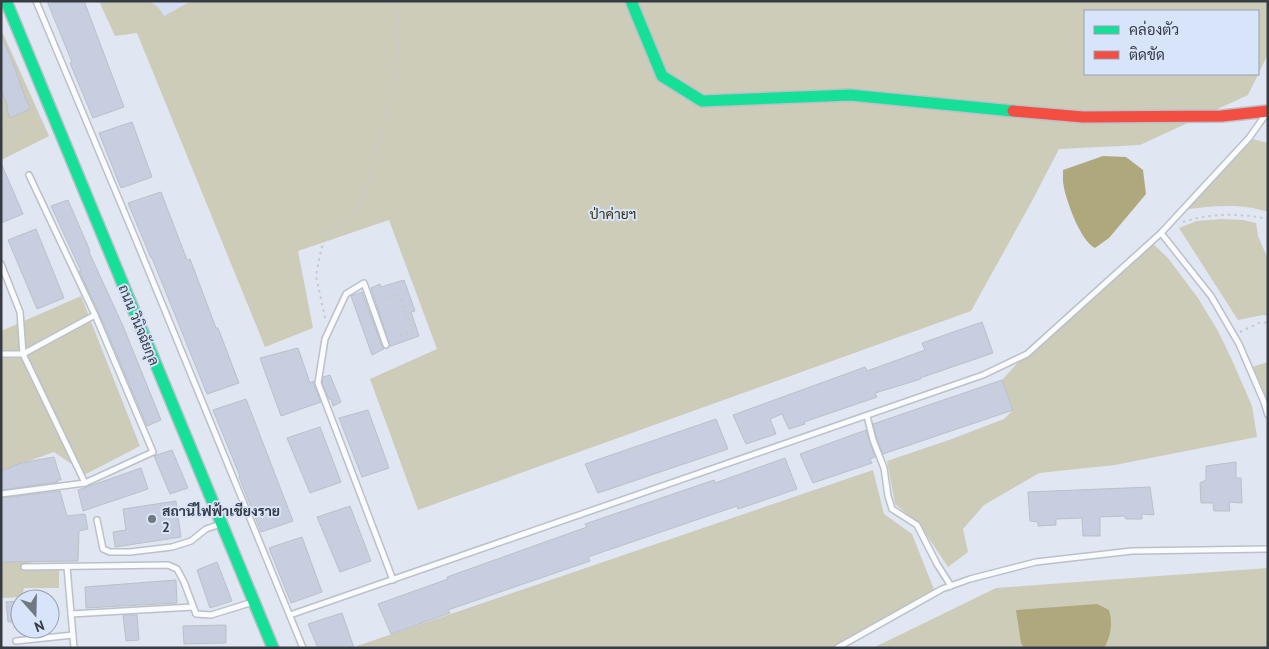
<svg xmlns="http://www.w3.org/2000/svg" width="1269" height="649" font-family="'PT Sans',Sarabun,sans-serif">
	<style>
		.built { fill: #d3def3 }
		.green { fill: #cdccb9; fill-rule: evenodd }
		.water { fill: #b0a87d }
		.building { fill: #c6cedf; stroke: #bbc0c9 }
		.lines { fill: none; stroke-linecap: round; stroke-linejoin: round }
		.lane-casing { stroke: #bbc0c9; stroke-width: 8 }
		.fast-casing { stroke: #bbc0c9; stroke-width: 14 }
		.jam-casing { stroke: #bbc0c9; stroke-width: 14 }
		.path { stroke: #c6cacd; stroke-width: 2; stroke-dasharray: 2.5 4; stroke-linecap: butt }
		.lane { stroke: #fafbfd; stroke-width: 5 }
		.fast { stroke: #16e098; stroke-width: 11 }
		.jam { stroke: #f24e42; stroke-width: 11 }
		.poi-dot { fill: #727781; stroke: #d8e4fa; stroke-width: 2 }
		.labels { text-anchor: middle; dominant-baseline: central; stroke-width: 4; stroke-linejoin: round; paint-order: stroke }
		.park-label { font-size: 14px; fill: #363011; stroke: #d8e4fa }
		.street-label { font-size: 14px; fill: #363b44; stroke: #d8e4fa }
		.poi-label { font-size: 14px; font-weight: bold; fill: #363b44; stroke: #d8e4fa; text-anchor: start }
	</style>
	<rect width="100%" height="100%" fill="#e0e6f2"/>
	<!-- built -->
	<path class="built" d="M 99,1 L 191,1 L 137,32 L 115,36 Z"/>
	<!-- green -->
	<g class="green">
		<path d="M 99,1 L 136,1 L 137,2 C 152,0 157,4 164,16 L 191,1 L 1268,1 L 1268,54 L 1248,95 L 1140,145 L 1059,149 L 1032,201 L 971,311 L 418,510 L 370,379 L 437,349 L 389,220 L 298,251 L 313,328 L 265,347 L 137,33 L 115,36 ZM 1085,11 L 1258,11 L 1258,74 L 1085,74 Z"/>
		<path d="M 1,29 L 49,136 L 1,160 Z"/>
		<path d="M 1249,138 L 1268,143 L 1268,212 C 1240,203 1210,206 1182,210 Z"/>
		<path d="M 1221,219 L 1243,220 L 1256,223 L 1258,236 L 1268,259 L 1268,316 L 1263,315 L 1238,320 L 1179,228 L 1197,221 Z"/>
		<path d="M 1151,242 L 1168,258 L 1198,298 L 1218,331 L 1232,360 L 1252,406 L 1257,437 L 1115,465 L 1039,473 L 984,505 L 963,529 L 968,552 L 948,567 L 920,525 L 895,504 L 887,461 L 949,440 L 1004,419 L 1013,410 L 1002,380 L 1023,357 Z"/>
		<path d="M 81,296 L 140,446 L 86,474 L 54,452 L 1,471 L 1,331 Z"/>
		<path d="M 1268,362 L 1268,405 L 1252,367 Z"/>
		<path d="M 873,470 L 884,514 L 912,534 L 935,592 L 836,648 L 358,648 L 357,646 Z"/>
		<path d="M 1,527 L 33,532 L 33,562 L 23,564 L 23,570 L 59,570 L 59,588 L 24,588 L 22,597 L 1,598 Z"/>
		<path d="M 1268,568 L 1268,648 L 873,648 L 996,588 Z"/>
	</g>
	<!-- water -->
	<g class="water">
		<path d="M 1103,156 L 1126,157 L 1143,170 L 1146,194 L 1109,238 L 1095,248 C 1080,241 1065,198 1063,182 C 1063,178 1063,174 1063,170 Z"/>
		<path d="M 1097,604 L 1109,610 C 1113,622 1111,637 1104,648 L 1024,648 L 1021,643 L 1016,610 Z"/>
	</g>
	<!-- building -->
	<g class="building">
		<path d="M 47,1 L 84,1 L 124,107 L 93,118 L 70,63 L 72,62 Z"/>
		<path d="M 1,35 L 12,60 L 26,100 L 27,100 L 30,109 L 10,118 L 6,108 L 8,107 L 1,90 Z"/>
		<path d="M 132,122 L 152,177 L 121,188 L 99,133 Z"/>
		<path d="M 1,163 L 23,214 L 1,223 Z"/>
		<path d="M 161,192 L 187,260 L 190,259 L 216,328 L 218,328 L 239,383 L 207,394 L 152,258 L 151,258 L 128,203 Z"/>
		<path d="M 68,200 L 90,251 L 89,252 L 123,326 L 161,420 L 147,426 L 99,313 L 79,271 L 81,271 L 51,206 Z"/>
		<path d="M 36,229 L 64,298 L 37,309 L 8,240 Z"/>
		<path d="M 404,280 L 415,311 L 411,312 L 419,336 L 391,346 L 390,346 L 371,288 L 380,284 L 381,287 Z"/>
		<path d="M 362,292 L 382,346 L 384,349 L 372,355 L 351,296 Z"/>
		<path d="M 982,322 L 993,353 L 920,378 L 921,379 L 875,393 L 877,397 L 804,422 L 805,424 L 789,429 L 782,414 L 770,419 L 776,434 L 746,444 L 733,415 L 865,367 L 867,371 L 925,350 L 922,343 Z"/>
		<path d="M 298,348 L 310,383 L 314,381 L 314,385 L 321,402 L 281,416 L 260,358 Z"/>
		<path d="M 330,375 L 341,402 L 333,406 L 331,399 L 329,399 L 322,383 L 323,377 Z"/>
		<path d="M 1002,380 L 1013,410 L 883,454 L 877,439 L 873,424 Z"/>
		<path d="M 246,399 L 293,521 L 261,532 L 239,477 L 240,476 L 213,410 Z"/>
		<path d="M 368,410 L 389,468 L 362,477 L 339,418 Z"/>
		<path d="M 716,419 L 728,449 L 598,493 L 585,464 Z"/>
		<path d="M 320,427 L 341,482 L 310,493 L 287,438 Z"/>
		<path d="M 866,430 L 875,457 L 870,459 L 872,463 L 813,483 L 800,454 Z"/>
		<path d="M 172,450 L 188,488 L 170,494 L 154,456 Z"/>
		<path d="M 54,457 L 61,480 L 57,480 L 58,482 L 1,490 L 1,471 L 21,463 Z"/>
		<path d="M 785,458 L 797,489 L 738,509 L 737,506 L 588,557 L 590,561 L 448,610 L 450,613 L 391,634 L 378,604 L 448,579 L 447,577 L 587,527 L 585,524 L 714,480 L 715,483 Z"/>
		<path d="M 1236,462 L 1236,478 L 1241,478 L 1242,503 L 1229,502 L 1230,511 L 1214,511 L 1213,503 L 1201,503 L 1200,483 L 1206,480 L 1206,466 Z"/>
		<path d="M 141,468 L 148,489 L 83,511 L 78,490 Z"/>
		<path d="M 1150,487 L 1154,515 L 1142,514 L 1142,519 L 1126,519 L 1124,516 L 1100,517 L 1100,536 L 1083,536 L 1082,518 L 1056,519 L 1056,525 L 1038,526 L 1038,522 L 1030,521 L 1028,492 Z"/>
		<path d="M 60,491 L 67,516 L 85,514 L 88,529 L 79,531 L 78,561 L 1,562 L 1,498 Z"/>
		<path d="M 176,501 L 181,537 L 115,547 L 113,532 L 126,530 L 123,509 Z"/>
		<path d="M 350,506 L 371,561 L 340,572 L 317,517 Z"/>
		<path d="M 302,537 L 322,592 L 291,603 L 269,548 Z"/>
		<path d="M 217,562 L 232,601 L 210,608 L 197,570 Z"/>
		<path d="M 176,580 L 177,603 L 86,608 L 85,587 Z"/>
		<path d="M 20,601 L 20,621 L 8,622 L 6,602 Z"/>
		<path d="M 342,613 L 354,648 L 318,648 L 308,624 Z"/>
		<path d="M 123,615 L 137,615 L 139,640 L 126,641 Z"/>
		<path d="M 226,625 L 226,643 L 184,644 L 183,626 Z"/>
	</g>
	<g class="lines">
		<defs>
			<g id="lane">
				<path d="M 36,1 L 136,240 L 303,648"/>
				<path d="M 29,175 L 95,315"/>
				<path d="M 1161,233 L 1211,296 L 1239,344 L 1264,402 L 1268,415"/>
				<path d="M 1,264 L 20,312 L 23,354 L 85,483 L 1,494"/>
				<path d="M 386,345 L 364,283 L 346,294 L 325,339 L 318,383 L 393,580"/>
				<path d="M 1,354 L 23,354 L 95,315 L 153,452 L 85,483"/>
				<path d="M 867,416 L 873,440 L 884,468 L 888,496 L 892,509 L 917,525 L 937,564 L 951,586"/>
				<path d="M 97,520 L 103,549 L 110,552 L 130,552 L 172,547 L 191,541 L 206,529 L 221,524"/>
				<path d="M 24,567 L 168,565 L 177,569 L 184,582 L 196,614 L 211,615 L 253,602"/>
				<path d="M 67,567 L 74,648"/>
				<path d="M 71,614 L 193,607"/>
				<path d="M 290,615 L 983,375 L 1027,354 L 1161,233 L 1249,138 L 1266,114"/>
				<path d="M 16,641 L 73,635"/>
				<path d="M 837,648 L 942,589 L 970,579 L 1036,562 L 1132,551 L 1268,549"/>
			</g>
			<g id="fast">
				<path d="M 6,1 L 273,648"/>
				<path d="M 631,1 L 662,76 L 702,101 L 850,95 L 1013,111"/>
			</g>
			<path id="jam" d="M 1013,111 L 1083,117 L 1222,116 L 1268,111"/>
		</defs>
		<!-- lane casing -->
		<use href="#lane" class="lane-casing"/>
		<!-- fast casing -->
		<use href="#fast" class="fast-casing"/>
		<!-- jam casing -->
		<use href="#jam" class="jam-casing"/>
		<!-- path -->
		<g class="path">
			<path d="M 1,118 L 20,134"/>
			<path d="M 1183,222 C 1211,213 1239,213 1268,219"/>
			<path d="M 385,298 L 397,294 L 402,301 L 413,331 L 400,335"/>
			<path d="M 325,318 L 316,276 L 321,250 L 327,233 L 342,225 L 360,208 L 369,179 L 395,80 L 399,43 L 398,22 L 391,1"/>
			<path d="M 1240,332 L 1261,322 L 1268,323"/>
		</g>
		<!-- lane -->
		<use href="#lane" class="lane"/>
		<!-- fast -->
		<use href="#fast" class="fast"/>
		<!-- jam -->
		<use href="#jam" class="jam"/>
	</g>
	<!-- markers -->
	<circle class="poi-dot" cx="152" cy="519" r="5"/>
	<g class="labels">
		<!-- park labels -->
		<g class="park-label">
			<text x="613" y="214">ป่าค่ายฯ</text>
		</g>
		<!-- street labels -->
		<g class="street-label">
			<text transform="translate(139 325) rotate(68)">ถนน วินิจฉัยกุล</text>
		</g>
		<!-- poi labels -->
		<g class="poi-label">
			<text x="162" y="511">สถานีไฟฟ้าเชียงราย<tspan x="162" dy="16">2</tspan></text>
		</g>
	</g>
	<!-- border -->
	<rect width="1269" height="649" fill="none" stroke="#363b44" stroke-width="5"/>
	<!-- legend -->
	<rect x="1084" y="10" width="175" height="65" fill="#d8e4fa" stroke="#97a0b1"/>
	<rect x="1094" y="26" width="25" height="8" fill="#16e098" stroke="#97a0b1"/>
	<text x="1129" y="35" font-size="15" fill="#363b44">คล่องตัว</text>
	<rect x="1094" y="51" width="25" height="8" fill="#f24e42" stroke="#97a0b1"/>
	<text x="1129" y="60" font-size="15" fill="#363b44">ติดขัด</text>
	<!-- north arrow -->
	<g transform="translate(35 614) rotate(160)"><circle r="24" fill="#d8e4fa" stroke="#97a0b1"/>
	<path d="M0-4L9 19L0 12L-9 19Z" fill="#727781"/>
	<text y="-8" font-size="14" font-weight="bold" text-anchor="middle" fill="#363b44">N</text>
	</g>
</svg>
